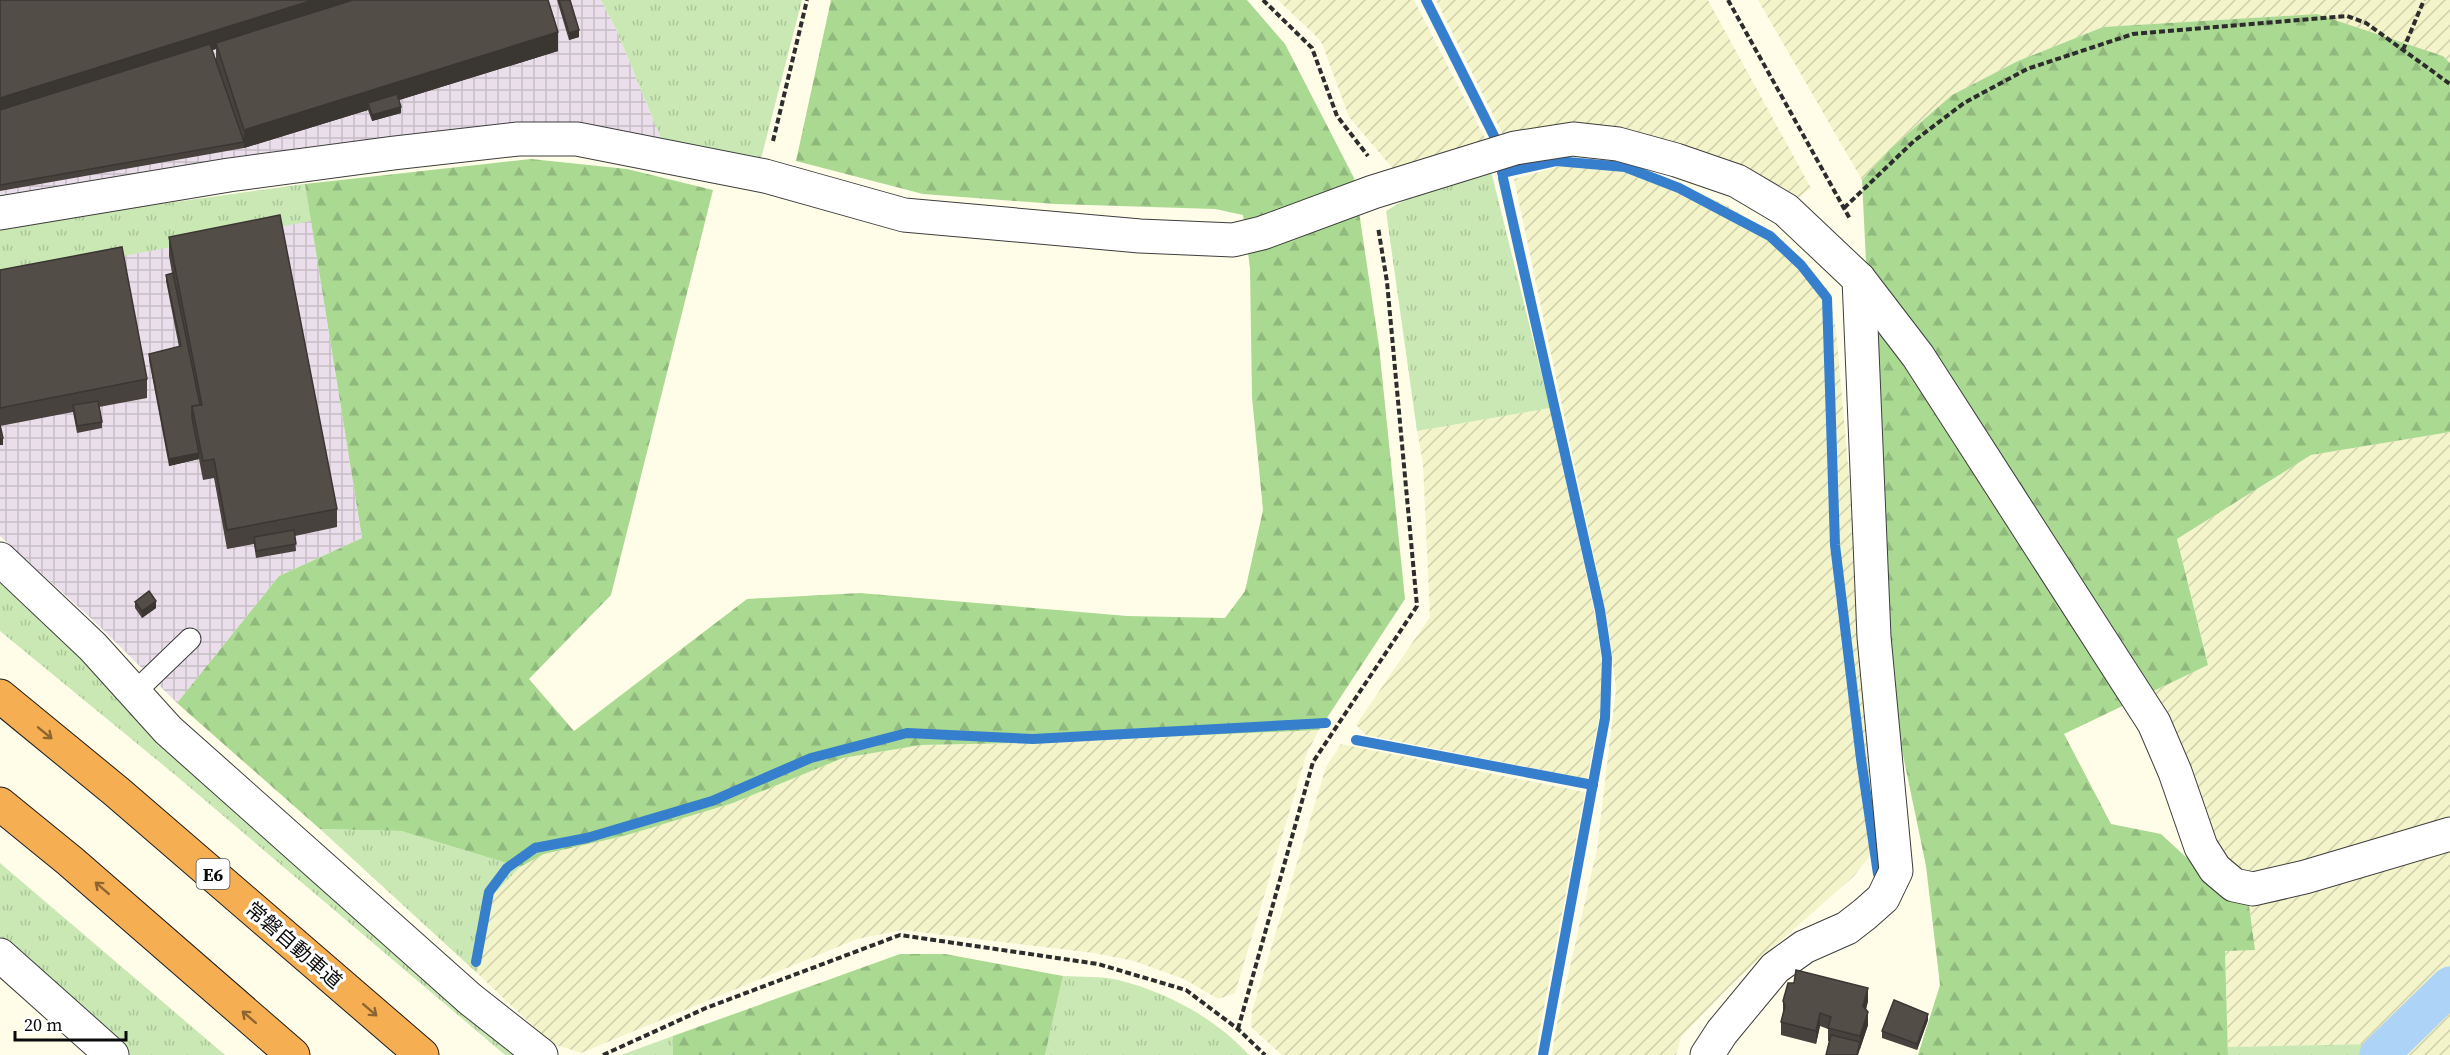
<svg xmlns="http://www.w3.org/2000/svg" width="2450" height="1055" font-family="'Source Serif 4','Noto Sans JP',serif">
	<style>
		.industrial { fill: url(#industrial-grid) }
		.farmland { fill: url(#farmland-furrows) }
		.grass { fill: url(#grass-tufts) }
		.forest { fill: url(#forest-firs) }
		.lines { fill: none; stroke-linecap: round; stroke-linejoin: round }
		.stream { stroke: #357fcd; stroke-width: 10 }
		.canal { stroke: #add3f6; stroke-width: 39 }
		.service-casing { stroke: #3e3e3e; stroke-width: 23 }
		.minor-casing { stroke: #3e3e3e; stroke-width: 35 }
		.motorway-casing { stroke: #1c1c1c; stroke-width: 35 }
		.path { stroke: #2d2d2d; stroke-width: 4; stroke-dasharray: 6 3; stroke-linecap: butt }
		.service { stroke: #fff; stroke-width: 21 }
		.minor { stroke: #fff; stroke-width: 33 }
		.motorway { stroke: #f5ae51; stroke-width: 33 }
		.wall { fill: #47423d; fill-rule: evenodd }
		.shaded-wall { fill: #3a3632 }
		.building { fill: #534d47; stroke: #3a3632; stroke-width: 1.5 }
		.oneway { stroke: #8c6532 }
		.labels { text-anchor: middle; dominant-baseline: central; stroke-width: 6; stroke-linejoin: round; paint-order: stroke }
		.shield { fill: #fff; stroke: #545454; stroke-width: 1.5 }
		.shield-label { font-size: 18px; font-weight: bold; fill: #0b0b0b }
		.street-label { font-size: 20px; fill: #0b0b0b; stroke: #fff }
	</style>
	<defs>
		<pattern id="industrial-grid" width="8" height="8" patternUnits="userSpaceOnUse" patternTransform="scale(1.5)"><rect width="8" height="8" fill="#eadeea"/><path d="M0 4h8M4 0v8" fill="none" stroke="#c7bdc7"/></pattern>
		<pattern id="farmland-furrows" width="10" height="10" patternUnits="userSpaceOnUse" patternTransform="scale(1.5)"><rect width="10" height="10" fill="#f3f4c9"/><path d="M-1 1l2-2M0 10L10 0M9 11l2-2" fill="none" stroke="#cfd0ab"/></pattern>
		<pattern id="grass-tufts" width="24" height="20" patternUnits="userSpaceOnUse" patternTransform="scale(1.5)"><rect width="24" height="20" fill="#c9e8b3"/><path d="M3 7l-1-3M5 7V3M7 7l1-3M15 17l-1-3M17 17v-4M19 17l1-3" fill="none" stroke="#abc699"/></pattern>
		<pattern id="forest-firs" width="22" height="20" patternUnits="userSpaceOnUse" patternTransform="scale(1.5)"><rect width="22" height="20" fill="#aad992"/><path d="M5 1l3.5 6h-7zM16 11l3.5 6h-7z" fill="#91b97d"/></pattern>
	</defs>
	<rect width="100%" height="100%" fill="#fffde8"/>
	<!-- industrial -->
	<g class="industrial">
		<path d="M 0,0 L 601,0 L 616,29 L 662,141 L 0,198 Z"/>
		<path d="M 305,184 L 362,538 L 279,576 L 177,703 L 97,624 L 0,536 L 0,229 Z"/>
	</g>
	<!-- farmland -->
	<g class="farmland">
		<path d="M 1278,0 L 1414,0 L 1486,140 L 1395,171 L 1349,117 L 1321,41 Z"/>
		<path d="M 1436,0 L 1708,0 L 1811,188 L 1799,197 L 1756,177 L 1505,139 Z"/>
		<path d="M 1758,0 L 2450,0 L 2450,63 L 2443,56 L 2317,14 L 2103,27 L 2018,61 L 1952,95 L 1890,149 L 1862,180 Z"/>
		<path d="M 1574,162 L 1661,176 L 1728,206 L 1782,240 L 1829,291 L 1836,330 L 1865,657 L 1872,853 L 1854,876 L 1734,982 L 1681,1037 L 1676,1055 L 1552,1055 L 1555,1032 L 1597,849 L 1616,689 L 1608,623 L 1514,179 Z"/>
		<path d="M 1550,408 L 1597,624 L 1602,667 L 1600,713 L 1587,779 L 1366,735 L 1356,725 L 1430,617 L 1423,463 L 1417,431 Z"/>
		<path d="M 2450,432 L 2450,820 L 2264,876 L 2231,872 L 2210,844 L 2193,777 L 2154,691 L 2208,665 L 2177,539 L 2311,455 Z"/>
		<path d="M 1319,730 L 1307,753 L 1235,993 L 1218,999 L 1184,979 L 1134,961 L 1094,953 L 902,930 L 857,939 L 581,1053 L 551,1043 L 477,973 L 492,896 L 520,867 L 544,854 L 624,836 L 733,803 L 843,758 L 921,745 L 1025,743 Z"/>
		<path d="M 1341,744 L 1585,792 L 1535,1055 L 1282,1055 L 1251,1027 L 1252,1011 L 1326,767 Z"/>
		<path d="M 2450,846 L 2450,972 L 2372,1044 L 2228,1047 L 2225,950 L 2255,950 L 2249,905 Z"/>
		<path d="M 2450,1002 L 2450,1055 L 2392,1055 Z"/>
	</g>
	<!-- grass -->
	<g class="grass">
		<path d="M 601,0 L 802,0 L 761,159 L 662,141 L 616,29 Z"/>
		<path d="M 1491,171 L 1550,408 L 1417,431 L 1386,211 C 1417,191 1456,182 1491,171 Z"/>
		<path d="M 305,184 L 311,221 L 0,279 L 0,229 L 110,211 Z"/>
		<path d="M 0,577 L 526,1055 L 505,1055 L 174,774 L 0,631 Z"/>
		<path d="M 320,829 L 401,831 L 520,867 L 492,896 L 477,973 Z"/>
		<path d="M 0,863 L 225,1055 L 128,1055 L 0,941 Z"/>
		<path d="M 1063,976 C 1081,977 1101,976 1118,980 C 1167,992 1215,1018 1249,1055 L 1045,1055 Z"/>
		<path d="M 673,1036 L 673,1055 L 621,1055 Z"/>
		<path d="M 2372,1044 L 2362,1055 L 2228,1055 L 2228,1047 Z"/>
	</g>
	<!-- forest -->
	<g class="forest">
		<path d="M 831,0 L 1247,0 L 1285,44 L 1354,178 L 1379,346 L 1405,599 L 1319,730 L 1024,743 L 921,745 L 843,758 L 733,803 L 624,836 L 544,854 L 520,867 L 401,831 L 320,829 L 177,703 L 279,576 L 362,538 L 305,184 L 531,159 L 627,169 L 713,190 L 611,595 L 529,679 L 574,731 L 747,599 L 860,593 L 1127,616 L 1225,618 L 1245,591 L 1263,510 L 1252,397 L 1250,268 L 1243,215 L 1215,209 L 1056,204 L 923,194 L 796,161 Z"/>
		<path d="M 2317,14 L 2443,56 L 2450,63 L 2450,432 L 2311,455 L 2177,539 L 2208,665 L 2064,734 L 2111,824 L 2161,834 L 2214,883 L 2249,905 L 2255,950 L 2225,951 L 2228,1055 L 1918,1055 L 1940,985 L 1926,866 L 1897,726 L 1883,609 L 1862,180 L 1890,149 L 1952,95 L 2018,61 L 2103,27 Z"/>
		<path d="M 900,954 L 945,954 L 1063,976 L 1045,1055 L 673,1055 L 673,1036 Z"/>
	</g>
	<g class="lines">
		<!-- stream -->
		<g class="stream">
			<path d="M 1426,0 L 1495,138"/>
			<path d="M 1502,173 L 1556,161 L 1625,167 L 1679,188 L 1770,236 L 1801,265 L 1827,298 L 1835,545 L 1861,759 L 1878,874"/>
			<path d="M 1503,178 L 1600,610 L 1607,658 L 1605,718 L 1543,1055"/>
			<path d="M 1356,740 L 1593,785"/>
			<path d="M 476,962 L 489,892 L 507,868 L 535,848 L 587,838 L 712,801 L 811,758 L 907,733 L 1033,739 L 1326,723"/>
		</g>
		<!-- canal -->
		<path class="canal" d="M 2379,1055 L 2450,986"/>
		<defs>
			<path id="service" d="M 134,693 L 190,639"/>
			<g id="minor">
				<path d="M 0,213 L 229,175 L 394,153 L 518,139 L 577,139 L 765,176 L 904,215 L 1140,236 L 1233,240 L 1262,233 L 1373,192 L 1515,148 L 1573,139 L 1618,144 L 1676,160 L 1737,181 L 1786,210 L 1859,279 L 1918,356 L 2154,723 L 2175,772 L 2201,847 L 2215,869 L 2234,885 L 2253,889 L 2305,877 L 2450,834"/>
				<path d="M 0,559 L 93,647 L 168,730 L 470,999 L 541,1055"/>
				<path d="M 0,955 L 112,1055"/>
				<path d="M 1707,1055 L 1722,1032 L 1775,968 L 1804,947 L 1847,928 L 1865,914 L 1883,898 L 1896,871 L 1874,637 L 1859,279"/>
			</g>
			<g id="motorway">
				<path d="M 0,696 L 117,792 L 422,1055"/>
				<path d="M 0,804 L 70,861 L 293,1055"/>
			</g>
		</defs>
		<!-- service casing -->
		<use href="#service" class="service-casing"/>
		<!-- minor casing -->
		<use href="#minor" class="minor-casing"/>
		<!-- motorway casing -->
		<use href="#motorway" class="motorway-casing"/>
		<!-- path -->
		<g class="path">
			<path d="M 1263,0 L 1312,48 L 1337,116 L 1368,156"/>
			<path d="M 1728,0 L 1850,219"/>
			<path d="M 2403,50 L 2424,0"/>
			<path d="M 773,141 L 807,0"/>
			<path d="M 1844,208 L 1914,141 L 1964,103 L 2027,69 L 2133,34 L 2347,16 L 2366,23 L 2450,84"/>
			<path d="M 1238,1029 L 1313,762 L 1417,606 L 1387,282 L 1378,227"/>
			<path d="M 603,1055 L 706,1008 L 900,935 L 1098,964 L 1186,990 L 1238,1029 L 1265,1055"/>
		</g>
		<!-- service -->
		<use href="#service" class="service"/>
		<!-- minor -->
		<use href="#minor" class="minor"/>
		<!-- motorway -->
		<use href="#motorway" class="motorway"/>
	</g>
	<!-- wall -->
	<g class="wall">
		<path d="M 0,0 L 558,51 L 399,100 L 401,113 L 372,121 L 368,110 L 244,148 L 0,191 ZM 216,49 L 216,62 L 212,50 Z"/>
		<path d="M 557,0 L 570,0 L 579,37 L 569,40 Z"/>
		<path d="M 169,237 L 337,509 L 337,527 L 295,536 L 296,551 L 256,558 L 254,544 L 227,549 L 214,478 L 203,480 L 199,459 L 169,466 L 149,360 L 149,354 L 179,347 L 166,281 L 166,275 L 172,273 L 169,256 Z"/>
		<path d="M 0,270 L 147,379 L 147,398 L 99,407 L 102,422 L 102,428 L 77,433 L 73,412 L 0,426 L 3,445 L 0,445 Z"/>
		<path d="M 135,602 L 156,608 L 142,618 L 135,608 Z"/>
		<path d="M 1783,1001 L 1868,1001 L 1866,1010 L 1868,1025 L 1860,1049 L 1828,1041 L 1828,1029 L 1820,1026 L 1816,1044 L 1781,1035 L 1781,1022 L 1783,1015 Z"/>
		<path d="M 1928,1020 L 1917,1050 L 1882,1038 L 1882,1031 Z"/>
	</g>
	<!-- shaded-wall -->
	<g class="shaded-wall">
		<path d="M 313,0 L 372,0 L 329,13 L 216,43 L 216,49 L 0,116 L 0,98 Z"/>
		<path d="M 579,30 L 579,37 L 569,40 L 569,33 Z"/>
		<path d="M 558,32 L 558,51 L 370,109 L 368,103 L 368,110 L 244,148 L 244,130 Z"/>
		<path d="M 401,107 L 401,113 L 372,121 L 372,115 Z"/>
		<path d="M 3,438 L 3,445 L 0,445 L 0,439 Z"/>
		<path d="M 199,453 L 199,459 L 169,466 L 169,459 Z"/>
		<path d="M 156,601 L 156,608 L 142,618 L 142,611 Z"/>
		<path d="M 1868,988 L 1868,1001 L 1863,1019 L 1863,1006 Z"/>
		<path d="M 1868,1012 L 1868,1025 L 1858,1055 L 1857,1055 L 1860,1042 L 1860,1036 Z"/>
		<path d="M 1820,1013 L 1820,1026 L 1816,1044 L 1816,1031 Z"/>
		<path d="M 1928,1014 L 1928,1020 L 1917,1050 L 1917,1044 Z"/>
	</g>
	<!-- building -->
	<g class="building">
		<path d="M 0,0 L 313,0 L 0,98 Z"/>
		<path d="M 350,0 L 353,0 L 330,7 L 329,6 Z"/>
		<path d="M 353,0 L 548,0 L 558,32 L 244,130 L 216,43 Z"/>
		<path d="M 559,0 L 570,0 L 579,30 L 569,33 Z"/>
		<path d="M 210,44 L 244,142 L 0,185 L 0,110 Z"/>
		<path d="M 397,94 L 401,107 L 372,115 L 368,103 Z"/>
		<path d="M 280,215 L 337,509 L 227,530 L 214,459 L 203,461 L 192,406 L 202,405 L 169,237 Z"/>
		<path d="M 122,247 L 147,379 L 0,408 L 0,270 Z"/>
		<path d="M 173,273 L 200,405 L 192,406 L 192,418 L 199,453 L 169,459 L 149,354 L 181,346 L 166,275 Z"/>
		<path d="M 98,401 L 102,422 L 77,426 L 73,405 Z"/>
		<path d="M 0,425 L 3,438 L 0,439 Z"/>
		<path d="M 294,530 L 296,544 L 256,551 L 254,537 Z"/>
		<path d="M 149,591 L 156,601 L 142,611 L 135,602 Z"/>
		<path d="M 1796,970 L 1868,988 L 1863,1006 L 1868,1012 L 1860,1036 L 1828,1028 L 1831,1017 L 1820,1013 L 1816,1031 L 1781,1022 L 1785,1006 L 1783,1001 L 1788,983 L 1794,983 Z"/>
		<path d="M 1894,1000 L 1928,1014 L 1917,1044 L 1882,1031 Z"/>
		<path d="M 1831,1035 L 1860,1042 L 1857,1055 L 1826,1055 Z"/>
	</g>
	<!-- one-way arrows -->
	<defs><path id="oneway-shaft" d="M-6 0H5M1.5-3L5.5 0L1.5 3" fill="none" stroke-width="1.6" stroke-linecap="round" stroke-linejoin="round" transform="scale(1.5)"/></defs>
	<g class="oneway">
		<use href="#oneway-shaft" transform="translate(45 733) rotate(39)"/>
		<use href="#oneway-shaft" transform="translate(102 888) rotate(-139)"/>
		<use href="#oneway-shaft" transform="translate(370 1010) rotate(41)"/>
		<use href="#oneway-shaft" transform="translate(249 1017) rotate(-139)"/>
	</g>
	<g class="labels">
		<!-- shield labels -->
		<rect class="shield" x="196.5" y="859" width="33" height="30" rx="4.5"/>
		<g class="shield-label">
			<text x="213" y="874">E6</text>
		</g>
		<!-- street labels -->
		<g class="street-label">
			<text transform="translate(294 945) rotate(41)">常磐自動車道</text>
		</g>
	</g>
	<!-- scale -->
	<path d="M15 1031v9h111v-9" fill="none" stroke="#0b0b0b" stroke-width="3"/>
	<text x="24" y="1031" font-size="18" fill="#0b0b0b" stroke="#ffffff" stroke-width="4.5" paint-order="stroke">20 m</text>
</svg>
